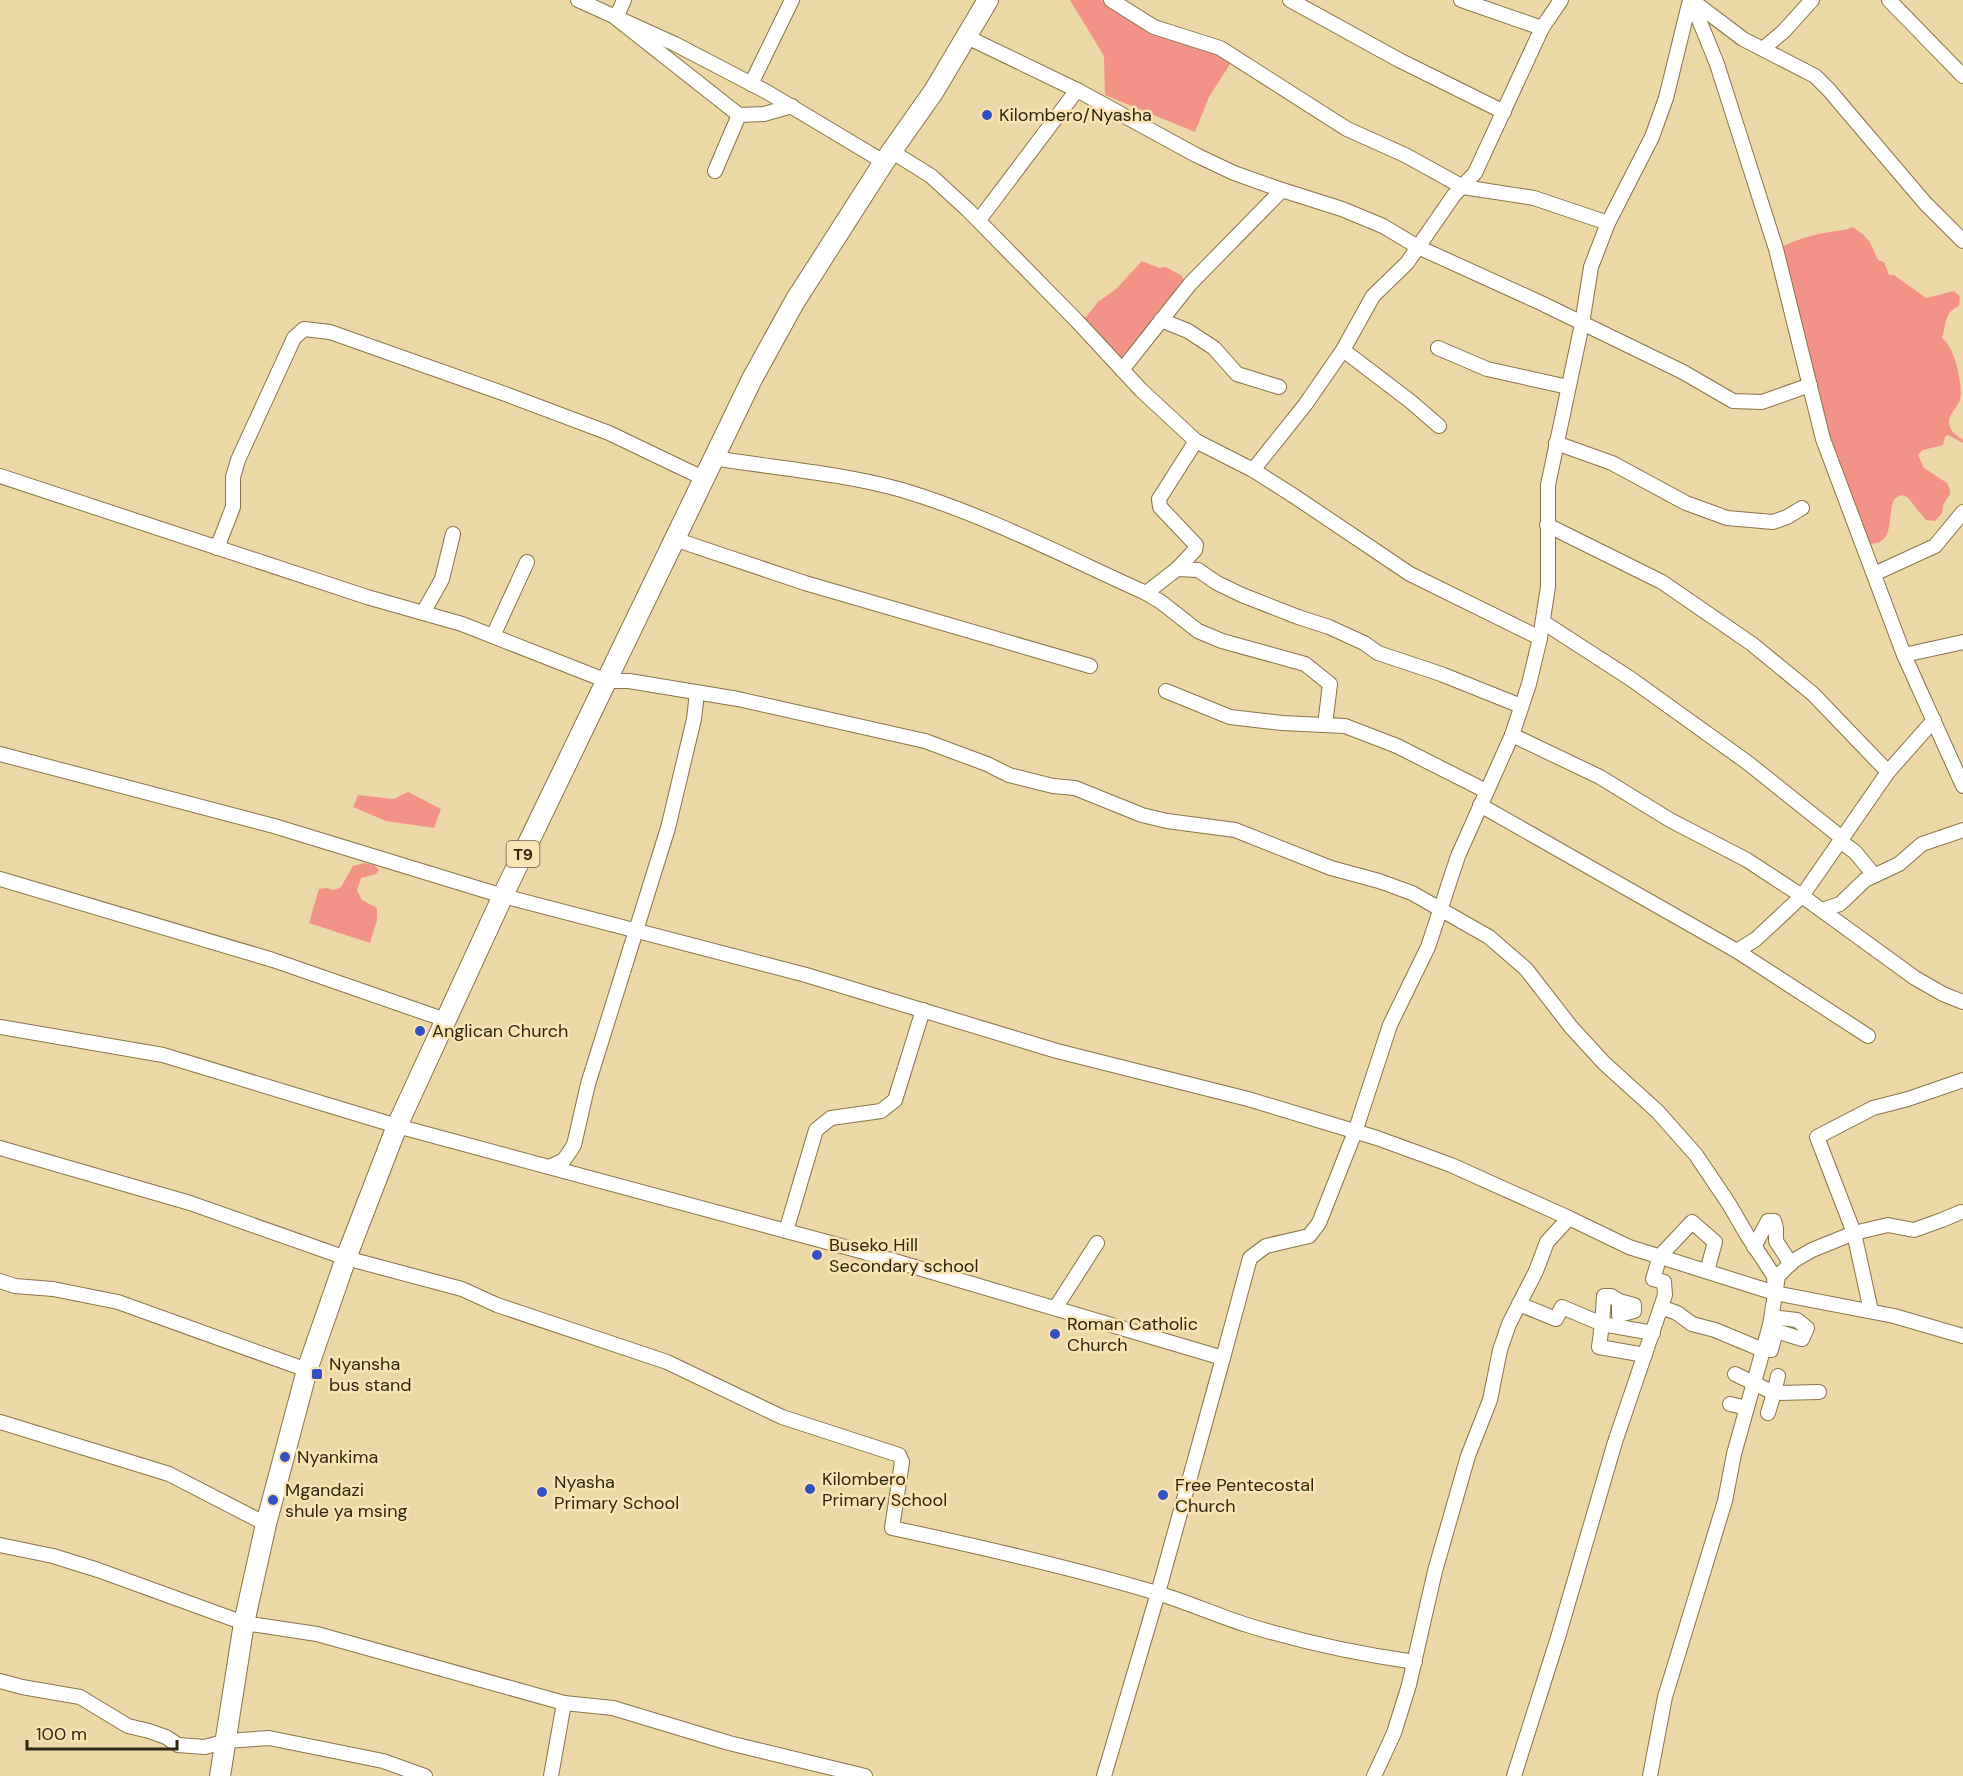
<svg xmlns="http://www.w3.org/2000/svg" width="1963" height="1776" font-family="'DM Sans',sans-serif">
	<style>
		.green { fill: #f39388 }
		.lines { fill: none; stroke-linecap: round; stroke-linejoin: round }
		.minor-casing { stroke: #887446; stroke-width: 16 }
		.highway-casing { stroke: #887446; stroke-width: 22 }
		.minor { stroke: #fff; stroke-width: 14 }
		.highway { stroke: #fff; stroke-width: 20 }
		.poi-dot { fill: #3351c2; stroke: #fae4b2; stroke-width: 2 }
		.labels { text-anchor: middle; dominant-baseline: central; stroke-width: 5; stroke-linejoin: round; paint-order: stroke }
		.shield { fill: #fae4b2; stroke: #6b5f42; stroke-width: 1.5 }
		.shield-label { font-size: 16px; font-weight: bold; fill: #2e2612 }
		.poi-label { font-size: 18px; fill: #2e2612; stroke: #fae4b2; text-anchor: start }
	</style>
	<rect width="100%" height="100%" fill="#ecd7a6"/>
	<!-- green -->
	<g class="green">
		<path d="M 1070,0 L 1101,0 L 1221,54 L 1232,61 L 1209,97 L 1195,132 L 1105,95 L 1104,56 Z"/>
		<path d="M 1853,227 C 1872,241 1869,241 1878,260 L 1884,262 L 1889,275 L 1894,275 L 1926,298 L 1954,291 L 1960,297 L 1959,306 C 1943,313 1947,324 1942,338 C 1955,347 1963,384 1960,400 C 1957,407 1950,414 1949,421 C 1949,431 1956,435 1963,440 L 1963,443 L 1948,435 L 1945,437 L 1943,445 L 1923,450 L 1918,455 L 1924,468 L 1947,483 L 1950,489 L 1950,494 L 1943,505 L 1942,513 L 1935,521 L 1926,520 L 1907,497 L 1901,495 L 1894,499 C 1886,519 1897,549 1862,543 L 1823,439 L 1776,251 C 1787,242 1815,234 1830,232 C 1839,230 1844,231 1853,227 Z"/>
		<path d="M 1142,261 L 1159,268 L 1166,267 L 1182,276 L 1185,285 L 1120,359 L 1085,318 L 1098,302 L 1116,289 Z"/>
		<path d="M 408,792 L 441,809 L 434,828 L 386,821 L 353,807 L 358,795 L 394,799 Z"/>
		<path d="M 364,863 L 374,865 L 379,870 L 376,874 L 361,878 L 357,890 L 362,900 L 377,908 L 377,920 L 370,943 L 309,923 L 319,889 L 326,888 L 334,890 L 341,887 L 353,866 Z"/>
	</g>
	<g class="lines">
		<defs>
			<g id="minor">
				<path d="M 578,0 L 675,44 L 767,92 L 884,162"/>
				<path d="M 624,0 L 616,18 L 739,115 L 764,114 L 792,106"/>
				<path d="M 1111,0 L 1154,27 L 1220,48 L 1347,129 L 1405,155 L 1463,187 L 1534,198 L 1608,223"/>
				<path d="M 1290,0 L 1399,60 L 1504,112"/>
				<path d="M 1461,0 L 1542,28 L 1561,0"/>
				<path d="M 1691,0 L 1717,64 L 1776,249 L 1823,439 L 1904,655 L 1963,786"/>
				<path d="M 1889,0 L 1963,76"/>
				<path d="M 1694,2 L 1743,39 L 1815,76 L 1829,90 L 1925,203 L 1963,241"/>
				<path d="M 967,37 L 1077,90 L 1196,155 L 1234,173 L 1282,190"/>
				<path d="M 1764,48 L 1784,31 L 1812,0"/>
				<path d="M 751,84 L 792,0"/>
				<path d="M 891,151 L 931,176 L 968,210 L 1077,321 L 1141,390 L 1196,441 L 1253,470 L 1294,496 L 1410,574 L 1540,638"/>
				<path d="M 715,171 L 739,115"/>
				<path d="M 979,220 L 1077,90"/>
				<path d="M 1161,320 L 1188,331 L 1214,348 L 1237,374 L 1279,387"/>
				<path d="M 1438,348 L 1487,369 L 1568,387"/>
				<path d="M 1343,350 L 1410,401 L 1439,426"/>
				<path d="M 1122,370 L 1190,284 L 1282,190 L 1342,209 L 1383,226 L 1418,247 L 1541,303 L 1683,372 L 1733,401 L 1762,402 L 1810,385"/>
				<path d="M 1556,443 L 1612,463 L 1686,503 L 1727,518 L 1773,522 L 1787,517 L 1802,508"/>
				<path d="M 713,458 C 775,468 841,473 902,490 C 986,515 1066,557 1146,593 L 1161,602 L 1198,631 L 1222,641 L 1305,664 L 1330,684 L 1325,725"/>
				<path d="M 1253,470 L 1305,405 L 1343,350 L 1373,296 L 1407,263 L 1454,195 L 1475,173 L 1542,28"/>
				<path d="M 0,476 L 367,597 L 462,624 L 607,681 L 629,681 L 738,699 L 925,741 L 987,764 L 1009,775 L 1053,786 L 1075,788 L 1142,815 L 1167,821 L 1235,830 L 1331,868 L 1379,881 L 1412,893 L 1489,937 L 1526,969 L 1571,1027 L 1604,1063 L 1658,1112 L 1696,1155 L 1729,1204 L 1747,1235 L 1774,1276 L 1775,1293"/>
				<path d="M 1547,525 L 1662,582 L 1752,644 L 1813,694 L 1888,772"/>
				<path d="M 674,539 L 805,583 L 1090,666"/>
				<path d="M 217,548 L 233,507 L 233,477 L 238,460 L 294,338 L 304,329 L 330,332 L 508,395 L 609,433 L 703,478"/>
				<path d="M 1177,569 L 1195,550 L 1196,545 L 1160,507 L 1159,499 L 1196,441"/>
				<path d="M 1874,574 L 1935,546 L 1963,512"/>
				<path d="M 1146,593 L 1177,569 L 1198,570 L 1217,583 L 1242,595 L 1298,617 L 1329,627 L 1364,643 L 1378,653 L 1441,674 L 1521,706"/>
				<path d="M 423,613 L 442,579 L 453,534"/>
				<path d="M 1543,622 L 1631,679 L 1748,763 L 1842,838"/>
				<path d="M 493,636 L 527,562"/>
				<path d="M 1904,655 L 1963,642"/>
				<path d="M 1166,691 L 1230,717 L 1282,723 L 1345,726 L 1397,746 L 1486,791"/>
				<path d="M 1512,735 L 1600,777 L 1670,820 L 1747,860 L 1802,896 L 1915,978 L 1943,994 L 1963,1002"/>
				<path d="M 0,754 L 274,826 L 503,896 L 806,975 L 1057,1051 L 1248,1099 L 1377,1138 L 1451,1165 L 1569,1218 L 1629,1247 L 1775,1293 L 1894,1316 L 1963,1336"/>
				<path d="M 1480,805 L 1737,951 L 1868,1036"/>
				<path d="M 1840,841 L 1855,852 L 1874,875"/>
				<path d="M 0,879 L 273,960 L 446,1020"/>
				<path d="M 1822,910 L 1840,904 L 1865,880 L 1899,864 L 1922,844 L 1963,830"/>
				<path d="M 1737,951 L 1756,939 L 1802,896 L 1888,772 L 1934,720"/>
				<path d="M 0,1027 L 163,1055 L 397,1126 L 864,1252 L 1223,1358 L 1158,1593 L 1104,1776"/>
				<path d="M 0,1148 L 190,1203 L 346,1258 L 462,1289 L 497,1305 L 667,1362 L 782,1417 L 899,1455 L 902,1462 L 892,1528 C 981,1547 1070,1567 1157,1593 C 1187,1602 1216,1615 1247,1625 C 1302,1642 1358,1654 1415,1662"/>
				<path d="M 549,1167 L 564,1160 L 574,1145 L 588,1084 L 668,828 L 694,719 L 697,693"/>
				<path d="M 786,1231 L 816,1130 L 831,1118 L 881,1111 L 895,1100 L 923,1010"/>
				<path d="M 1754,1247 L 1768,1221 L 1774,1221 L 1776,1228 L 1776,1241 L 1791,1264"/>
				<path d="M 0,1281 L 15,1286 L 53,1289 L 118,1302 L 307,1370"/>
				<path d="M 1619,1301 L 1619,1315 L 1634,1311 L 1634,1305 L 1619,1301 L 1611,1296 L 1604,1296 L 1602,1324 L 1653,1333"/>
				<path d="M 1519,1304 L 1556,1319 L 1562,1307 L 1602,1324 L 1599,1347 L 1645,1355"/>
				<path d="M 1056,1307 L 1097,1243"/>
				<path d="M 1661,1307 L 1677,1313 L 1692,1324 L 1715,1330 L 1763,1350 L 1771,1350 L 1776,1331 L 1802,1339 L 1807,1328 L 1797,1320 L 1772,1317"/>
				<path d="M 1871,1311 L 1854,1233 L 1817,1137 L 1873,1108 L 1908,1099 L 1963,1080"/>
				<path d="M 1223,1358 L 1250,1258 L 1266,1246 L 1309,1236 L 1319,1223 L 1355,1132 L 1390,1025 L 1428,947 L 1458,856 L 1512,735 L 1529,684 L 1540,638 L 1548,587 L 1548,485 L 1582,324 L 1591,267 L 1608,223 L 1652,137 L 1666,98 L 1690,0"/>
				<path d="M 1735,1374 L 1774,1393 L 1778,1376"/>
				<path d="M 1730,1404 L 1747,1408"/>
				<path d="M 1768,1413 L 1774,1393 L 1819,1392"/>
				<path d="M 0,1422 L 169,1474 L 266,1524"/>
				<path d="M 0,1545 L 53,1556 L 98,1570 L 244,1623 L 317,1634 L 564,1703 L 613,1708 L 729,1743 L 865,1776"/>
				<path d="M 0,1681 L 22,1687 L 80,1697 L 128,1726 L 149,1731 L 166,1737 L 178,1745 L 205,1747 L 226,1741 L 269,1738 L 383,1761 L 425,1776"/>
				<path d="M 551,1776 L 564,1703"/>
				<path d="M 1374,1776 L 1394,1733 L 1409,1685 L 1435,1571 L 1468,1456 L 1490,1400 L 1500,1350 L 1509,1324 L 1536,1271 L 1547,1242 L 1569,1218"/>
				<path d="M 1514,1776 L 1559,1634 L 1615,1442 L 1665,1295 L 1664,1282 L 1653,1279 L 1660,1256 L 1692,1222 L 1715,1242 L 1707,1271"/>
				<path d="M 1650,1776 L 1665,1697 L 1725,1501 L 1734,1454 L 1770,1325 L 1778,1276 L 1793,1261 L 1812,1250 L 1854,1233 L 1888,1225 L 1914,1230 L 1942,1220 L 1961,1212"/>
			</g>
			<path id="highway" d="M 220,1776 L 244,1623 L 266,1524 L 307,1370 L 346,1258 L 397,1126 L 507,887 L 752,379 L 795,301 L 884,162 L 934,91 L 988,0"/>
		</defs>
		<!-- minor casing -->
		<use href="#minor" class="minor-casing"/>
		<!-- highway casing -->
		<use href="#highway" class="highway-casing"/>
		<!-- minor -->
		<use href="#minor" class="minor"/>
		<!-- highway -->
		<use href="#highway" class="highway"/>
	</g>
	<!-- markers -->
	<g class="poi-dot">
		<circle cx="987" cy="115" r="6"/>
		<circle cx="420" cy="1031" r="6"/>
		<circle cx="817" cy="1255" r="6"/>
		<circle cx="1055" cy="1334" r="6"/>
		<rect x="311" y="1368" width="12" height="12" rx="3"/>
		<circle cx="285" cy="1457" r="6"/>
		<circle cx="810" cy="1489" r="6"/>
		<circle cx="542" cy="1492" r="6"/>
		<circle cx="1163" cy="1495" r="6"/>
		<circle cx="273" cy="1500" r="6"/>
	</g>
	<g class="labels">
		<!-- shield labels -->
		<rect class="shield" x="506.5" y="841" width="33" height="26" rx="4.5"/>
		<g class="shield-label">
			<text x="523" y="854">T9</text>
		</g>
		<!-- poi labels -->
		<g class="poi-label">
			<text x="999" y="115">Kilombero/Nyasha</text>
			<text x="432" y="1031">Anglican Church</text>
			<text x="829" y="1245">Buseko Hill<tspan x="829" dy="21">Secondary school</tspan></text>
			<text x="1067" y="1324">Roman Catholic<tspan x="1067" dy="21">Church</tspan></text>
			<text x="329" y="1364">Nyansha<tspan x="329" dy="21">bus stand</tspan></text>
			<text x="297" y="1457">Nyankima</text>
			<text x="822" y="1479">Kilombero<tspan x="822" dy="21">Primary School</tspan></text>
			<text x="554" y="1482">Nyasha<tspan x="554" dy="21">Primary School</tspan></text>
			<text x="1175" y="1485">Free Pentecostal<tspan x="1175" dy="21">Church</tspan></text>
			<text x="285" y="1490">Mgandazi<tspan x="285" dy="21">shule ya msing</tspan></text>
		</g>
	</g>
	<!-- scale -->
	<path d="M27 1740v9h150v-9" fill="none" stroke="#2e2612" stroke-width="3"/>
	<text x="36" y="1740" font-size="18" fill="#2e2612" stroke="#fae4b2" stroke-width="4.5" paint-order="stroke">100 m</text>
</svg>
